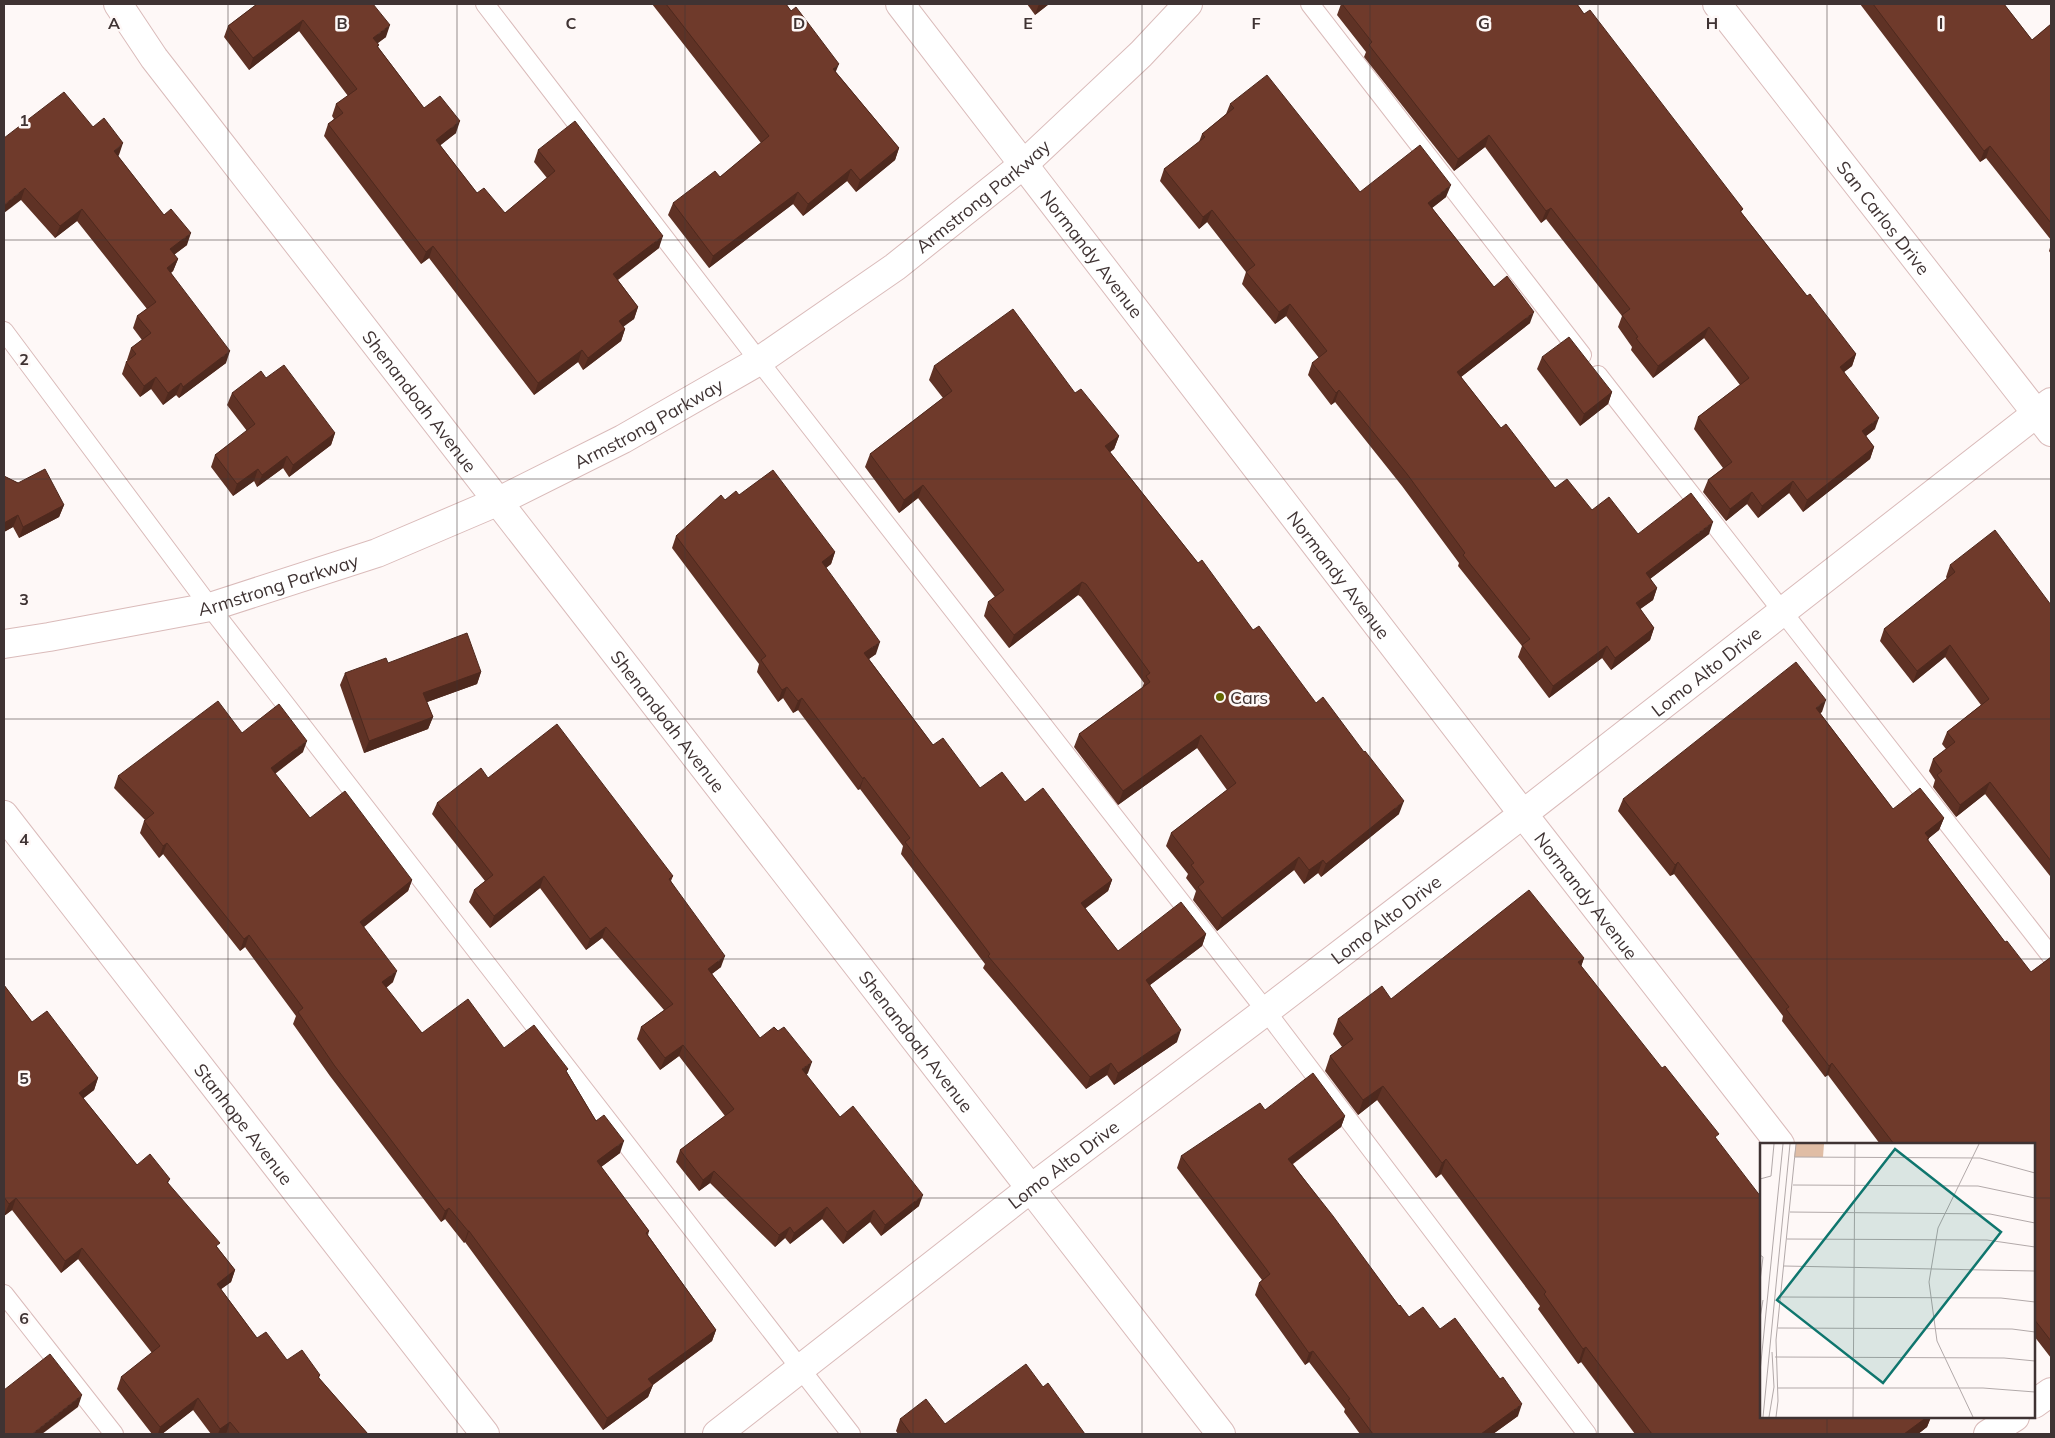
<svg xmlns="http://www.w3.org/2000/svg" width="2055" height="1438" font-family="Mulish,sans-serif">
	<style>
		.lines { fill: none; stroke-linecap: round; stroke-linejoin: round }
		.lane-casing { stroke: #dabbba; stroke-width: 20 }
		.street-casing { stroke: #dabbba; stroke-width: 30 }
		.secondary-casing { stroke: #dabbba; stroke-width: 30 }
		.lane { stroke: #fff; stroke-width: 18 }
		.street { stroke: #fff; stroke-width: 28 }
		.secondary { stroke: #fff; stroke-width: 28 }
		.wall { fill: #5f3225 }
		.shaded-wall { fill: #4e291e }
		.building { fill: #6f3a2b; stroke: #4e291e }
		.grid { fill: none; stroke: #3f3333; stroke-width: 1; stroke-opacity: 0.55 }
		.poi-dot { fill: #646702; stroke: #fef8f7; stroke-width: 2 }
		.labels { text-anchor: middle; dominant-baseline: central; stroke-width: 5; stroke-linejoin: round; paint-order: stroke }
		.street-label { font-size: 18px; fill: #3f3333; stroke: #fef8f7 }
		.poi-label { font-size: 18px; fill: #3f3333; stroke: #fef8f7; text-anchor: start }
		.inset-road { fill: none; stroke: #b2a9a9; stroke-width: 1 }
		.view { fill: #0f766e; fill-opacity: 0.15; stroke: #0f766e; stroke-width: 2.5 }
		.inset-edge { fill: none; stroke: #3f3333; stroke-width: 2.5 }
		.grid-label { font-size: 16px; text-anchor: middle; font-weight: bold; fill: #3f3333; stroke: #fef8f7; stroke-width: 5; stroke-linejoin: round; paint-order: stroke }
	</style>
	<rect width="100%" height="100%" fill="#fef8f7"/>
	<g class="lines">
		<defs>
			<g id="lane">
				<path d="M 485,4 L 759,361 L 1266,1011 L 1587,1434"/>
				<path d="M 1310,4 L 1582,355"/>
				<path d="M 4,331 L 210,607 L 851,1434"/>
				<path d="M 1598,375 L 2051,956"/>
				<path d="M 4,1294 L 114,1434"/>
			</g>
			<g id="street">
				<path id="s1" d="M 118,4 L 154,58 L 1221,1434"/>
				<path id="s2" d="M 900,4 L 1523,814 L 1780,1144"/>
				<path id="s3" d="M 1717,4 L 2051,432"/>
				<path id="s4" d="M 4,815 L 485,1434"/>
				<path d="M 2034,1404 L 2051,1392"/>
				<path id="s5" d="M 717,1434 L 1030,1189 L 1266,1011 L 1523,814 L 2051,402"/>
				<path d="M 1988,1434 L 2015,1417"/>
			</g>
			<g id="secondary">
				<path id="s6" d="M 4,644 L 49,637 L 210,607 L 377,553 L 499,501 L 623,439 L 759,361 L 895,267 L 1024,164 L 1141,54 L 1188,4"/>
			</g>
		</defs>
		<!-- lane casing -->
		<use href="#lane" class="lane-casing"/>
		<!-- street casing -->
		<use href="#street" class="street-casing"/>
		<!-- secondary casing -->
		<use href="#secondary" class="secondary-casing"/>
		<!-- lane -->
		<use href="#lane" class="lane"/>
		<!-- street -->
		<use href="#street" class="street"/>
		<!-- secondary -->
		<use href="#secondary" class="secondary"/>
	</g>
	<!-- wall -->
	<g class="wall">
		<path d="M 257,4 L 386,37 L 377,43 L 379,45 L 378,47 L 424,108 L 456,133 L 440,145 L 477,193 L 505,213 L 547,178 L 534,162 L 538,150 L 659,248 L 618,280 L 638,307 L 634,319 L 623,326 L 625,329 L 621,341 L 583,370 L 578,362 L 534,395 L 429,258 L 421,264 L 324,136 L 328,124 L 334,119 L 332,116 L 336,104 L 348,96 L 299,31 L 249,70 L 224,37 L 228,26 Z"/>
		<path d="M 652,4 L 786,4 L 836,72 L 899,148 L 895,160 L 856,192 L 847,181 L 803,216 L 793,204 L 709,268 L 668,215 L 673,203 L 720,177 L 761,143 Z"/>
		<path d="M 1027,4 L 1049,4 L 1035,15 Z"/>
		<path d="M 1341,4 L 1577,4 L 1584,14 L 1743,209 L 1741,212 L 1807,296 L 1856,354 L 1852,366 L 1844,372 L 1875,429 L 1866,436 L 1874,447 L 1870,459 L 1803,512 L 1789,493 L 1758,518 L 1747,504 L 1726,521 L 1703,492 L 1708,480 L 1723,468 L 1694,429 L 1698,417 L 1740,385 L 1704,338 L 1653,378 L 1631,350 L 1632,347 L 1618,327 L 1622,316 L 1546,219 L 1541,223 L 1485,147 L 1454,171 L 1364,57 L 1366,52 L 1337,15 Z"/>
		<path d="M 1860,4 L 2004,4 L 2032,40 L 2051,24 L 2051,240 L 1986,158 L 1980,162 Z"/>
		<path d="M 1230,104 L 1360,192 L 1446,197 L 1432,208 L 1494,287 L 1530,323 L 1461,377 L 1501,428 L 1555,488 L 1592,510 L 1638,534 L 1709,534 L 1650,579 L 1657,588 L 1653,600 L 1640,609 L 1654,628 L 1650,640 L 1611,670 L 1602,658 L 1549,698 L 1518,657 L 1522,646 L 1458,566 L 1459,563 L 1402,486 L 1335,402 L 1331,405 L 1308,375 L 1312,363 L 1319,358 L 1286,316 L 1275,324 L 1242,284 L 1246,272 L 1207,222 L 1199,229 L 1160,181 L 1164,169 L 1199,142 L 1202,134 L 1226,114 Z"/>
		<path d="M 93,127 L 119,155 L 118,156 L 187,245 L 174,255 L 178,259 L 173,271 L 171,273 L 226,363 L 179,398 L 176,395 L 163,405 L 151,389 L 140,397 L 122,374 L 126,362 L 128,361 L 127,360 L 131,348 L 142,340 L 133,328 L 137,316 L 147,309 L 77,221 L 55,238 L 21,200 L 4,138 Z"/>
		<path d="M 2051,244 L 2051,254 L 2049,251 Z"/>
		<path d="M 1542,357 L 1612,392 L 1608,404 L 1580,426 L 1537,369 Z"/>
		<path d="M 934,366 L 1075,393 L 1119,436 L 1114,449 L 1110,452 L 1198,563 L 1253,630 L 1399,814 L 1321,877 L 1318,873 L 1304,884 L 1294,870 L 1217,931 L 1193,900 L 1196,891 L 1186,878 L 1188,874 L 1166,846 L 1171,833 L 1227,790 L 1197,748 L 1118,805 L 1074,747 L 1079,734 L 1142,688 L 1144,683 L 1081,597 L 1078,595 L 1009,648 L 984,616 L 988,602 L 995,597 L 918,498 L 899,513 L 865,467 L 870,454 L 943,398 L 929,380 Z"/>
		<path d="M 266,378 L 335,433 L 331,445 L 289,477 L 283,468 L 257,487 L 254,481 L 233,496 L 211,467 L 215,455 L 247,431 L 227,405 L 232,393 Z"/>
		<path d="M 4,476 L 64,505 L 59,517 L 19,538 L 13,527 L 4,532 Z"/>
		<path d="M 739,495 L 835,552 L 831,564 L 826,568 L 876,654 L 869,659 L 933,745 L 980,788 L 1025,802 L 1112,880 L 1108,891 L 1085,908 L 1118,951 L 1206,934 L 1202,946 L 1150,985 L 1177,1042 L 1114,1085 L 1107,1075 L 1086,1089 L 983,968 L 985,964 L 901,854 L 903,846 L 860,789 L 858,790 L 798,710 L 793,713 L 783,698 L 778,702 L 757,672 L 759,664 L 672,548 L 676,536 L 725,500 Z"/>
		<path d="M 1950,565 L 2051,605 L 2051,875 L 2050,876 L 1985,794 L 1956,817 L 1933,787 L 1935,780 L 1929,771 L 1933,759 L 1946,749 L 1942,744 L 1947,732 L 1981,705 L 1945,657 L 1913,683 L 1880,641 L 1884,629 L 1947,579 L 1946,577 Z"/>
		<path d="M 388,663 L 481,672 L 477,684 L 427,702 L 433,717 L 428,729 L 364,753 L 340,685 L 345,673 Z"/>
		<path d="M 1822,712 L 1820,713 L 1893,809 L 1944,818 L 1939,830 L 1929,838 L 1928,840 L 2005,942 L 2031,972 L 2051,957 L 2051,1358 L 2034,1336 L 2034,1144 L 1880,1144 L 1828,1075 L 1825,1077 L 1782,1021 L 1783,1016 L 1729,945 L 1674,874 L 1670,876 L 1618,811 L 1623,799 Z"/>
		<path d="M 242,733 L 303,752 L 275,774 L 310,818 L 412,880 L 408,891 L 364,927 L 393,982 L 386,988 L 422,1033 L 504,1048 L 567,1072 L 596,1121 L 620,1153 L 601,1167 L 649,1231 L 648,1235 L 716,1330 L 712,1341 L 653,1385 L 648,1397 L 603,1430 L 465,1242 L 464,1243 L 445,1219 L 441,1222 L 330,1076 L 293,1024 L 296,1016 L 245,947 L 240,951 L 163,854 L 159,858 L 140,833 L 144,821 L 145,820 L 114,788 L 118,776 Z"/>
		<path d="M 488,778 L 673,876 L 671,881 L 721,967 L 712,974 L 760,1038 L 808,1073 L 806,1075 L 840,1117 L 919,1206 L 881,1236 L 870,1222 L 843,1244 L 822,1219 L 790,1244 L 785,1238 L 775,1247 L 710,1183 L 699,1191 L 676,1162 L 680,1150 L 725,1116 L 679,1056 L 660,1070 L 637,1039 L 641,1027 L 664,1010 L 602,938 L 586,950 L 540,888 L 490,928 L 469,902 L 474,890 L 485,881 L 432,814 L 437,803 Z"/>
		<path d="M 1584,958 L 1581,966 L 1717,1140 L 1761,1417 L 1931,1417 L 1927,1427 L 1918,1434 L 1635,1434 L 1581,1362 L 1578,1364 L 1538,1309 L 1540,1306 L 1441,1174 L 1436,1178 L 1377,1100 L 1358,1115 L 1325,1071 L 1330,1056 L 1342,1047 L 1333,1034 L 1338,1019 L 1391,999 Z"/>
		<path d="M 4,985 L 32,1022 L 98,1078 L 94,1090 L 83,1098 L 137,1165 L 170,1179 L 168,1183 L 235,1270 L 231,1282 L 221,1289 L 257,1338 L 287,1360 L 320,1375 L 319,1378 L 368,1434 L 211,1434 L 193,1410 L 162,1434 L 152,1434 L 117,1389 L 121,1377 L 152,1353 L 78,1259 L 61,1273 L 12,1210 L 4,1216 Z"/>
		<path d="M 1265,1110 L 1345,1116 L 1341,1127 L 1293,1164 L 1399,1306 L 1409,1317 L 1440,1329 L 1518,1416 L 1493,1434 L 1360,1434 L 1344,1412 L 1345,1409 L 1309,1362 L 1305,1365 L 1255,1295 L 1259,1283 L 1262,1280 L 1177,1168 L 1181,1156 Z"/>
		<path d="M 1043,1387 L 1085,1434 L 898,1434 L 896,1431 L 900,1419 L 945,1424 Z"/>
	</g>
	<!-- shaded-wall -->
	<g class="shaded-wall">
		<path d="M 1039,4 L 1049,4 L 1035,15 Z"/>
		<path d="M 303,20 L 299,31 L 249,70 L 253,58 Z"/>
		<path d="M 390,25 L 386,37 L 369,50 L 373,38 Z"/>
		<path d="M 839,64 L 834,76 L 833,69 Z"/>
		<path d="M 460,121 L 456,133 L 432,152 L 436,140 Z"/>
		<path d="M 1489,135 L 1485,147 L 1454,171 L 1458,159 Z"/>
		<path d="M 123,143 L 119,155 L 109,163 L 114,151 Z"/>
		<path d="M 1990,146 L 1986,158 L 1980,162 L 1984,151 Z"/>
		<path d="M 899,148 L 895,160 L 856,192 L 860,180 Z"/>
		<path d="M 851,169 L 847,181 L 803,216 L 808,204 Z"/>
		<path d="M 1451,185 L 1446,197 L 1423,215 L 1428,203 Z"/>
		<path d="M 25,188 L 21,200 L 4,213 L 4,205 Z"/>
		<path d="M 798,192 L 793,204 L 709,268 L 713,256 Z"/>
		<path d="M 1551,208 L 1546,219 L 1541,223 L 1546,211 Z"/>
		<path d="M 82,209 L 77,221 L 55,238 L 60,226 Z"/>
		<path d="M 1212,210 L 1207,222 L 1199,229 L 1203,217 Z"/>
		<path d="M 191,233 L 187,245 L 165,261 L 170,249 Z"/>
		<path d="M 663,236 L 659,248 L 609,286 L 613,274 Z"/>
		<path d="M 433,246 L 429,258 L 421,264 L 426,252 Z"/>
		<path d="M 178,259 L 173,271 L 163,279 L 167,268 Z"/>
		<path d="M 1290,304 L 1286,316 L 1275,324 L 1279,312 Z"/>
		<path d="M 638,307 L 634,319 L 615,333 L 619,321 Z"/>
		<path d="M 1534,312 L 1530,323 L 1452,384 L 1457,372 Z"/>
		<path d="M 1709,327 L 1704,338 L 1653,378 L 1658,366 Z"/>
		<path d="M 625,329 L 621,341 L 583,370 L 588,358 Z"/>
		<path d="M 582,350 L 578,362 L 534,395 L 538,383 Z"/>
		<path d="M 230,351 L 226,363 L 179,398 L 183,387 Z"/>
		<path d="M 1856,354 L 1852,366 L 1835,379 L 1840,367 Z"/>
		<path d="M 156,377 L 151,389 L 140,397 L 144,386 Z"/>
		<path d="M 181,383 L 176,395 L 163,405 L 168,393 Z"/>
		<path d="M 1339,390 L 1335,402 L 1331,405 L 1336,393 Z"/>
		<path d="M 1612,392 L 1608,404 L 1580,426 L 1584,414 Z"/>
		<path d="M 1879,418 L 1875,429 L 1857,443 L 1862,431 Z"/>
		<path d="M 335,433 L 331,445 L 289,477 L 293,465 Z"/>
		<path d="M 1119,436 L 1114,449 L 1100,460 L 1105,446 Z"/>
		<path d="M 1874,447 L 1870,459 L 1803,512 L 1807,500 Z"/>
		<path d="M 287,456 L 283,468 L 257,487 L 262,475 Z"/>
		<path d="M 258,469 L 254,481 L 233,496 L 237,484 Z"/>
		<path d="M 1793,481 L 1789,493 L 1758,518 L 1762,506 Z"/>
		<path d="M 923,485 L 918,498 L 899,513 L 904,500 Z"/>
		<path d="M 1752,492 L 1747,504 L 1726,521 L 1730,509 Z"/>
		<path d="M 64,505 L 59,517 L 19,538 L 23,527 Z"/>
		<path d="M 18,515 L 13,527 L 4,532 L 4,523 Z"/>
		<path d="M 1713,522 L 1709,534 L 1642,585 L 1646,573 Z"/>
		<path d="M 835,552 L 831,564 L 818,574 L 822,562 Z"/>
		<path d="M 1082,582 L 1078,595 L 1009,648 L 1014,635 Z"/>
		<path d="M 1657,588 L 1653,600 L 1632,615 L 1636,603 Z"/>
		<path d="M 1654,628 L 1650,640 L 1611,670 L 1615,658 Z"/>
		<path d="M 880,642 L 876,654 L 860,665 L 864,653 Z"/>
		<path d="M 1950,645 L 1945,657 L 1913,683 L 1917,671 Z"/>
		<path d="M 1607,646 L 1602,658 L 1549,698 L 1553,686 Z"/>
		<path d="M 481,672 L 477,684 L 419,705 L 423,693 Z"/>
		<path d="M 787,687 L 783,698 L 778,702 L 782,690 Z"/>
		<path d="M 802,698 L 798,710 L 793,713 L 798,701 Z"/>
		<path d="M 1826,700 L 1822,712 L 1812,720 L 1816,708 Z"/>
		<path d="M 433,717 L 428,729 L 364,753 L 369,741 Z"/>
		<path d="M 1201,735 L 1197,748 L 1118,805 L 1123,791 Z"/>
		<path d="M 307,741 L 303,752 L 266,780 L 271,768 Z"/>
		<path d="M 864,777 L 860,789 L 858,790 L 863,779 Z"/>
		<path d="M 1990,782 L 1985,794 L 1956,817 L 1960,805 Z"/>
		<path d="M 1404,801 L 1399,814 L 1321,877 L 1326,864 Z"/>
		<path d="M 1944,818 L 1939,830 L 1929,838 L 1924,850 L 1925,833 Z"/>
		<path d="M 167,843 L 163,854 L 159,858 L 163,846 Z"/>
		<path d="M 1299,857 L 1294,870 L 1217,931 L 1222,918 Z"/>
		<path d="M 1323,860 L 1318,873 L 1304,884 L 1309,870 Z"/>
		<path d="M 1678,862 L 1674,874 L 1670,876 L 1675,865 Z"/>
		<path d="M 544,876 L 540,888 L 490,928 L 494,916 Z"/>
		<path d="M 412,880 L 408,891 L 356,933 L 360,922 Z"/>
		<path d="M 1112,880 L 1108,891 L 1077,915 L 1081,903 Z"/>
		<path d="M 606,927 L 602,938 L 586,950 L 590,939 Z"/>
		<path d="M 1206,934 L 1202,946 L 1142,991 L 1146,980 Z"/>
		<path d="M 249,935 L 245,947 L 240,951 L 244,939 Z"/>
		<path d="M 725,956 L 721,967 L 703,980 L 708,969 Z"/>
		<path d="M 1584,958 L 1579,973 L 1578,962 Z"/>
		<path d="M 397,971 L 393,982 L 378,994 L 382,982 Z"/>
		<path d="M 1181,1030 L 1177,1042 L 1114,1085 L 1118,1073 Z"/>
		<path d="M 683,1045 L 679,1056 L 660,1070 L 665,1058 Z"/>
		<path d="M 812,1062 L 808,1073 L 798,1081 L 802,1069 Z"/>
		<path d="M 1111,1063 L 1107,1075 L 1086,1089 L 1090,1077 Z"/>
		<path d="M 1832,1063 L 1828,1075 L 1825,1077 L 1829,1066 Z"/>
		<path d="M 98,1078 L 94,1090 L 75,1105 L 79,1093 Z"/>
		<path d="M 1383,1086 L 1377,1100 L 1358,1115 L 1363,1100 Z"/>
		<path d="M 1345,1116 L 1341,1127 L 1284,1170 L 1288,1159 Z"/>
		<path d="M 624,1141 L 620,1153 L 593,1173 L 597,1161 Z"/>
		<path d="M 1446,1159 L 1441,1174 L 1436,1178 L 1442,1163 Z"/>
		<path d="M 714,1171 L 710,1183 L 699,1191 L 703,1180 Z"/>
		<path d="M 923,1195 L 919,1206 L 881,1236 L 885,1225 Z"/>
		<path d="M 16,1198 L 12,1210 L 4,1216 L 9,1204 Z"/>
		<path d="M 827,1207 L 822,1219 L 790,1244 L 794,1233 Z"/>
		<path d="M 449,1208 L 445,1219 L 441,1222 L 445,1211 Z"/>
		<path d="M 874,1210 L 870,1222 L 843,1244 L 847,1232 Z"/>
		<path d="M 790,1227 L 785,1238 L 775,1247 L 779,1235 Z"/>
		<path d="M 468,1231 L 469,1231 L 465,1242 L 464,1243 Z"/>
		<path d="M 82,1248 L 78,1259 L 61,1273 L 65,1261 Z"/>
		<path d="M 235,1270 L 231,1282 L 213,1295 L 217,1284 Z"/>
		<path d="M 716,1330 L 712,1341 L 644,1391 L 648,1379 Z"/>
		<path d="M 1586,1347 L 1581,1362 L 1578,1364 L 1583,1349 Z"/>
		<path d="M 1313,1351 L 1309,1362 L 1305,1365 L 1309,1353 Z"/>
		<path d="M 653,1385 L 648,1397 L 603,1430 L 607,1418 Z"/>
		<path d="M 82,1395 L 78,1407 L 42,1434 L 32,1434 Z"/>
		<path d="M 198,1398 L 193,1410 L 162,1434 L 158,1434 L 160,1427 Z"/>
		<path d="M 1522,1404 L 1518,1416 L 1493,1434 L 1481,1434 Z"/>
		<path d="M 1927,1417 L 1931,1417 L 1927,1427 L 1918,1434 L 1904,1434 Z"/>
		<path d="M 230,1422 L 226,1434 L 218,1434 L 220,1429 Z"/>
	</g>
	<!-- building -->
	<g class="building">
		<path d="M 257,4 L 373,4 L 390,25 L 373,38 L 379,45 L 377,46 L 424,108 L 440,96 L 460,121 L 436,140 L 477,193 L 484,188 L 505,213 L 555,171 L 538,150 L 575,121 L 663,236 L 613,274 L 638,307 L 619,321 L 625,329 L 588,358 L 582,350 L 538,383 L 433,246 L 426,252 L 328,124 L 343,113 L 336,104 L 357,89 L 303,20 L 253,58 L 228,26 Z"/>
		<path d="M 666,4 L 786,4 L 791,11 L 796,7 L 839,64 L 833,69 L 899,148 L 860,180 L 851,169 L 808,204 L 798,192 L 713,256 L 673,203 L 715,171 L 720,177 L 769,136 Z"/>
		<path d="M 1342,4 L 1577,4 L 1584,14 L 1590,10 L 1743,209 L 1740,211 L 1807,296 L 1810,294 L 1856,354 L 1840,367 L 1879,418 L 1862,431 L 1874,447 L 1807,500 L 1793,481 L 1762,506 L 1752,492 L 1730,509 L 1708,480 L 1732,462 L 1698,417 L 1749,378 L 1709,327 L 1658,366 L 1636,338 L 1638,337 L 1622,315 L 1630,309 L 1551,208 L 1546,211 L 1489,135 L 1458,159 L 1369,45 L 1372,42 Z"/>
		<path d="M 1873,4 L 2004,4 L 2032,40 L 2051,24 L 2051,223 L 1990,146 L 1984,151 Z"/>
		<path d="M 1267,75 L 1360,192 L 1420,145 L 1451,185 L 1428,203 L 1494,287 L 1507,276 L 1534,312 L 1457,372 L 1501,428 L 1506,424 L 1555,488 L 1567,479 L 1592,510 L 1609,497 L 1638,534 L 1691,493 L 1713,522 L 1646,573 L 1657,588 L 1636,603 L 1654,628 L 1615,658 L 1607,646 L 1553,686 L 1522,645 L 1530,639 L 1463,555 L 1465,553 L 1407,474 L 1339,390 L 1336,393 L 1312,363 L 1327,351 L 1290,304 L 1279,312 L 1246,272 L 1255,265 L 1212,210 L 1203,217 L 1164,169 L 1205,137 L 1202,134 L 1234,108 L 1230,104 Z"/>
		<path d="M 64,92 L 93,127 L 104,118 L 123,143 L 114,151 L 164,215 L 171,209 L 191,233 L 170,249 L 178,259 L 167,268 L 230,351 L 183,387 L 181,383 L 168,393 L 156,377 L 144,386 L 126,362 L 136,354 L 131,348 L 151,333 L 137,316 L 156,302 L 82,209 L 60,226 L 25,188 L 4,205 L 4,138 Z"/>
		<path d="M 1013,309 L 1075,393 L 1081,389 L 1119,436 L 1105,446 L 1198,563 L 1202,560 L 1253,630 L 1259,626 L 1316,703 L 1323,697 L 1364,752 L 1365,751 L 1404,801 L 1326,864 L 1323,860 L 1309,870 L 1299,857 L 1222,918 L 1198,887 L 1204,882 L 1191,865 L 1194,863 L 1171,833 L 1236,783 L 1201,735 L 1123,791 L 1079,734 L 1150,682 L 1146,676 L 1150,673 L 1086,584 L 1082,582 L 1014,635 L 988,602 L 1004,590 L 923,485 L 904,500 L 870,454 L 952,391 L 934,366 Z"/>
		<path d="M 1569,337 L 1612,392 L 1584,414 L 1542,357 Z"/>
		<path d="M 284,365 L 335,433 L 293,465 L 287,456 L 262,475 L 258,469 L 237,484 L 215,455 L 255,424 L 232,393 L 261,371 L 266,378 Z"/>
		<path d="M 45,469 L 64,505 L 23,527 L 18,515 L 4,523 L 4,476 L 18,483 Z"/>
		<path d="M 773,470 L 835,552 L 822,562 L 880,642 L 864,653 L 933,745 L 943,738 L 980,788 L 1002,772 L 1025,802 L 1043,788 L 1112,880 L 1081,903 L 1118,951 L 1181,902 L 1206,934 L 1146,980 L 1181,1030 L 1118,1073 L 1111,1063 L 1090,1077 L 988,956 L 990,954 L 905,842 L 910,838 L 864,777 L 863,779 L 802,698 L 798,701 L 787,687 L 782,690 L 761,660 L 766,656 L 676,536 L 721,495 L 725,500 L 736,491 L 739,495 Z"/>
		<path d="M 1995,530 L 2051,605 L 2051,861 L 1990,782 L 1960,805 L 1937,775 L 1942,771 L 1933,759 L 1955,742 L 1947,732 L 1989,699 L 1950,645 L 1917,671 L 1884,629 L 1955,572 L 1950,565 Z"/>
		<path d="M 467,633 L 481,672 L 423,693 L 433,717 L 369,741 L 345,673 L 386,658 L 388,663 Z"/>
		<path d="M 1796,662 L 1826,700 L 1816,708 L 1893,809 L 1920,788 L 1944,818 L 1925,833 L 1929,838 L 1927,839 L 2005,942 L 2007,941 L 2031,972 L 2051,957 L 2051,1341 L 2034,1319 L 2034,1144 L 1894,1144 L 1832,1063 L 1829,1066 L 1786,1009 L 1789,1007 L 1733,933 L 1678,862 L 1675,865 L 1623,799 Z"/>
		<path d="M 218,701 L 242,733 L 279,704 L 307,741 L 271,768 L 310,818 L 345,791 L 412,880 L 360,922 L 397,971 L 382,982 L 422,1033 L 468,999 L 504,1048 L 534,1025 L 568,1069 L 566,1071 L 596,1121 L 604,1115 L 624,1141 L 597,1161 L 649,1231 L 646,1233 L 716,1330 L 648,1379 L 653,1385 L 607,1418 L 469,1231 L 468,1231 L 449,1208 L 445,1211 L 334,1065 L 298,1012 L 303,1008 L 249,935 L 244,939 L 167,843 L 163,846 L 144,821 L 154,813 L 118,776 Z"/>
		<path d="M 557,724 L 673,876 L 669,879 L 725,956 L 708,969 L 760,1038 L 774,1027 L 778,1031 L 784,1027 L 812,1062 L 802,1069 L 840,1117 L 853,1106 L 923,1195 L 885,1225 L 874,1210 L 847,1232 L 827,1207 L 794,1233 L 790,1227 L 779,1235 L 714,1171 L 703,1180 L 680,1150 L 734,1109 L 683,1045 L 665,1058 L 641,1027 L 673,1004 L 606,927 L 590,939 L 544,876 L 494,916 L 474,890 L 493,875 L 437,803 L 481,768 L 488,778 Z"/>
		<path d="M 1529,890 L 1584,958 L 1578,962 L 1662,1068 L 1665,1066 L 1719,1134 L 1715,1137 L 1761,1197 L 1761,1417 L 1927,1417 L 1904,1434 L 1652,1434 L 1586,1347 L 1583,1349 L 1544,1294 L 1546,1292 L 1446,1159 L 1442,1163 L 1383,1086 L 1363,1100 L 1330,1056 L 1353,1039 L 1338,1019 L 1382,986 L 1391,999 Z"/>
		<path d="M 4,985 L 32,1022 L 47,1011 L 98,1078 L 79,1093 L 137,1165 L 150,1154 L 170,1179 L 167,1182 L 220,1243 L 216,1246 L 235,1270 L 217,1284 L 257,1338 L 266,1332 L 287,1360 L 302,1350 L 320,1375 L 318,1377 L 368,1434 L 240,1434 L 230,1422 L 220,1429 L 198,1398 L 160,1427 L 121,1377 L 160,1346 L 82,1248 L 65,1261 L 16,1198 L 9,1204 L 4,1197 Z"/>
		<path d="M 1313,1073 L 1345,1116 L 1288,1159 L 1333,1216 L 1399,1306 L 1400,1305 L 1409,1317 L 1423,1307 L 1440,1329 L 1455,1318 L 1500,1379 L 1503,1377 L 1522,1404 L 1481,1434 L 1373,1434 L 1348,1400 L 1350,1399 L 1313,1351 L 1309,1353 L 1259,1283 L 1270,1274 L 1181,1156 L 1260,1103 L 1265,1110 Z"/>
		<path d="M 50,1354 L 82,1395 L 32,1434 L 4,1434 L 4,1390 Z"/>
		<path d="M 1026,1364 L 1043,1387 L 1048,1383 L 1085,1434 L 911,1434 L 900,1419 L 926,1399 L 945,1424 Z"/>
	</g>
	<!-- grid -->
	<path class="grid" d="M 228,4 L 228,1434M 457,4 L 457,1434M 685,4 L 685,1434M 913,4 L 913,1434M 1142,4 L 1142,1434M 1370,4 L 1370,1434M 1598,4 L 1598,1434M 1827,4 L 1827,1144M 4,240 L 2051,240M 4,479 L 2051,479M 4,719 L 2051,719M 4,959 L 2051,959M 4,1198 L 1761,1198M 2034,1198 L 2051,1198M 1827,1417 L 1827,1434"/>
	<!-- markers -->
	<circle class="poi-dot" cx="1220" cy="697" r="5"/>
	<g class="labels">
		<!-- street labels -->
		<g class="street-label">
			<text stroke="none"><textPath href="#s6" startOffset="1091">Armstrong Parkway</textPath></text>
			<text stroke="none"><textPath href="#s3" startOffset="271">San Carlos Drive</textPath></text>
			<text stroke="none"><textPath href="#s2" startOffset="315">Normandy Avenue</textPath></text>
			<text stroke="none"><textPath href="#s1" startOffset="499">Shenandoah Avenue</textPath></text>
			<text stroke="none"><textPath href="#s6" startOffset="686">Armstrong Parkway</textPath></text>
			<text stroke="none"><textPath href="#s2" startOffset="720">Normandy Avenue</textPath></text>
			<text stroke="none"><textPath href="#s6" startOffset="281">Armstrong Parkway</textPath></text>
			<text stroke="none"><textPath href="#s5" startOffset="1249">Lomo Alto Drive</textPath></text>
			<text stroke="none"><textPath href="#s1" startOffset="904">Shenandoah Avenue</textPath></text>
			<text stroke="none"><textPath href="#s2" startOffset="1125">Normandy Avenue</textPath></text>
			<text stroke="none"><textPath href="#s5" startOffset="844">Lomo Alto Drive</textPath></text>
			<text stroke="none"><textPath href="#s1" startOffset="1309">Shenandoah Avenue</textPath></text>
			<text stroke="none"><textPath href="#s4" startOffset="391">Stanhope Avenue</textPath></text>
			<text stroke="none"><textPath href="#s5" startOffset="439">Lomo Alto Drive</textPath></text>
		</g>
		<!-- poi labels -->
		<g class="poi-label">
			<text x="1230" y="697">Cars</text>
		</g>
	</g>
	<!-- overview -->
	<g transform="translate(1760 1143)">
		<rect width="275" height="275" fill="#fef8f7"/>
		<path d="M 36,1 L 64,1 L 63,14 L 34,14 Z" fill="#e0bda5"/>
		<path class="inset-road" d="M 35,14 L 220,15 L 275,30M 0,36 L 11,33 L 14,1M 33,42 L 218,43 L 275,55M 30,69 L 230,71 L 275,80M 27,96 L 227,97 L 275,104M 0,112 L 3,114 L 0,138M 24,123 L 275,128M 21,154 L 241,155 L 275,159M 0,175 L 3,157M 18,185 L 252,186 L 275,189M 15,214 L 244,215 L 275,218M 0,229 L 23,1M 18,245 L 223,245 L 275,249M 3,274 L 30,1M 9,274 L 14,244 L 12,209M 16,274 L 18,258 L 16,197 L 36,1M 93,274 L 95,1M 213,274 L 177,198 L 169,139 L 178,85 L 219,1"/>
		<path class="view" d="M 135,6 L 241,89 L 123,240 L 17,157 Z"/>
		<rect width="275" height="275" class="inset-edge"/>
	</g>
	<g class="grid-label">
		<text x="114" y="29">A</text>
		<text x="342" y="29">B</text>
		<text x="571" y="29">C</text>
		<text x="799" y="29">D</text>
		<text x="1028" y="29">E</text>
		<text x="1256" y="29">F</text>
		<text x="1484" y="29">G</text>
		<text x="1712" y="29">H</text>
		<text x="1941" y="29">I</text>
		<text x="24" y="126">1</text>
		<text x="24" y="365">2</text>
		<text x="24" y="605">3</text>
		<text x="24" y="845">4</text>
		<text x="24" y="1084">5</text>
		<text x="24" y="1324">6</text>
	</g>
	<!-- border -->
	<rect width="2055" height="1438" fill="none" stroke="#3f3333" stroke-width="10"/>
</svg>
